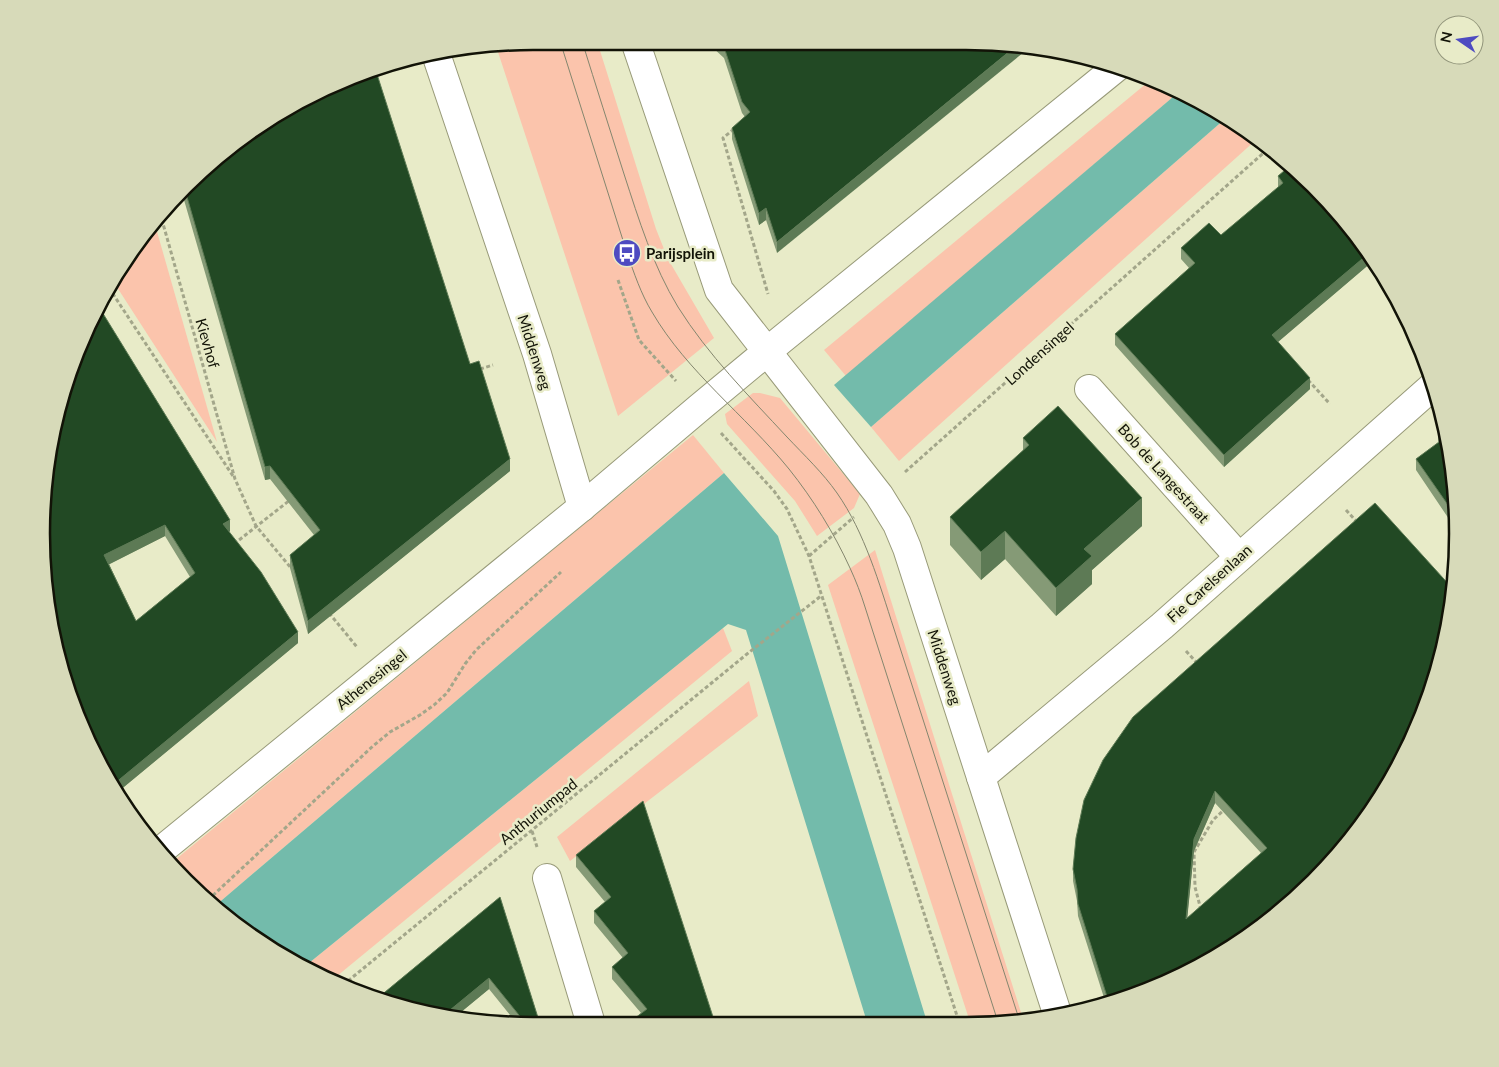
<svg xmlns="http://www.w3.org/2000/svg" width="1499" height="1067" font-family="Lato,sans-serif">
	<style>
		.green { fill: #fbc4ac }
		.water { fill: #73bbab }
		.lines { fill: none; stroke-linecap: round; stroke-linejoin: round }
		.minor-casing { stroke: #989a79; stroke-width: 30 }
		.path { stroke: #a3a68a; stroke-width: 3; stroke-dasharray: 4 2.5; stroke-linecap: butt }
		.minor { stroke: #fff; stroke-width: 28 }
		.tram { stroke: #84866e; stroke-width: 1 }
		.wall { fill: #859a76; fill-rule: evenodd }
		.shaded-wall { fill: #5d7a55 }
		.building { fill: #224924; stroke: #5d7a55; fill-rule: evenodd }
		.labels { text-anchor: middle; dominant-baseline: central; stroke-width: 5; stroke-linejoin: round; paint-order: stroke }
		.poi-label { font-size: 15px; font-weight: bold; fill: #121307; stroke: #e8ebc8; text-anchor: start }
		.street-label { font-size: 15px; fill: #121307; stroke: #e8ebc8 }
		.rim { fill: none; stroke: #121307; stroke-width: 2.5 }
	</style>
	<rect width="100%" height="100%" fill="#e8ebc8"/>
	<!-- green -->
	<g class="green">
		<path d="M 534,41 L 597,41 L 656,229 L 668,259 L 714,338 L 618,416 L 496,46 Z"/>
		<path d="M 1153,78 L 1180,91 L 846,376 L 824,350 Z"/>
		<path d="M 1226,118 L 1257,139 L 899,461 L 871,427 Z"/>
		<path d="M 154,221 L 217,442 L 113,281 L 124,260 Z"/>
		<path d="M 753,393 L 760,393 L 780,398 L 860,494 L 854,508 L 817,536 L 795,501 L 727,424 L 725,414 Z"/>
		<path d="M 693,435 L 724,473 L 215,906 L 170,864 Z"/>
		<path d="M 875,550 L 1024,1022 L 970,1022 L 828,585 Z"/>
		<path d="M 723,628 L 732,651 L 331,981 L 316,975 L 304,967 Z"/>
		<path d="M 749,681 L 758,716 L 570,861 L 557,837 Z"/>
	</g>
	<!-- water -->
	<g class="water">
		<path d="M 1180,91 L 1212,107 L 1226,118 L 871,427 L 834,385 Z"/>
		<path d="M 724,473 L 778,536 L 927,1022 L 867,1022 L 746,630 L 728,624 L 304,967 L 234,924 L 215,906 Z"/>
	</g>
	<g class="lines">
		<defs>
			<g id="minor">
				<path d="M 635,41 L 719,290 L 879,495 L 897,524 L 907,548 L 1058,1016"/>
				<path d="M 436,54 L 537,354 L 582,507"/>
				<path d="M 1089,389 L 1239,557"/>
				<path d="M 981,777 L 1162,626 L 1434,385"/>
				<path d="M 159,852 L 582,507 L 699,408 L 781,340 L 1117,67"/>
				<path d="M 547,878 L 591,1024"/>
			</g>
		</defs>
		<!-- minor casing -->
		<use href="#minor" class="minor-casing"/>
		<!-- path -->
		<g class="path">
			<path d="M 734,129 L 723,138 L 768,294"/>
			<path d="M 160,213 L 235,479 L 256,526 L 291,568"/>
			<path d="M 618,280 L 639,340 L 676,381"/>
			<path d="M 109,288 L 233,476"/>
			<path d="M 480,369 L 493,365"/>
			<path d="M 1308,380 L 1330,404"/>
			<path d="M 721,433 L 774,491 L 787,509 L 809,556 L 959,1022"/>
			<path d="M 905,472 L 1269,148"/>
			<path d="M 1346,510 L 1357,522"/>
			<path d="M 234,544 L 290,500"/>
			<path d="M 809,556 L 854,517"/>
			<path d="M 329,613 L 357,647"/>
			<path d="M 1186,651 L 1197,663"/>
			<path d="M 532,831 L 537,847"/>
			<path d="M 208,900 L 373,746 L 390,732 L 420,715 L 434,705 L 447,693 L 465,664 L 476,650 L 561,572"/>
			<path d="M 1201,910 L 1195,887 L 1194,852 L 1213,820 L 1226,808"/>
			<path d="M 343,985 L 747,654 L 821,596"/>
		</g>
		<!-- minor -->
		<use href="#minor" class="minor"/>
		<!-- tram -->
		<g class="tram">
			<path d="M 560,41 L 627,253 C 634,273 641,294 652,312 C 687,372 745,415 789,469 C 813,499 834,533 850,568 C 856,581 861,594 865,607 L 998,1022"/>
			<path d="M 582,41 C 596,86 610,130 624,174 C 639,220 653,266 678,307 C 708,355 749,396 787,437 C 804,455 823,473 837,493 C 865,533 879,583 894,629 L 1020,1022"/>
		</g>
	</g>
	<!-- wall -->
	<g class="wall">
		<path d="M 711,41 L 786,41 L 777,253 L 766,220 L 759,225 L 732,139 L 732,128 L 745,117 L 742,113 L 724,58 L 711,46 Z"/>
		<path d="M 260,124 L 470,364 L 510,471 L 308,634 L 290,568 L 290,555 L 314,535 L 270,479 L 265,480 L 182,193 Z"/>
		<path d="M 1278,176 L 1335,209 L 1373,261 L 1278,342 L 1310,389 L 1224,467 L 1115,345 L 1115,334 L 1189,268 L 1181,259 L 1181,248 L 1221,235 L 1278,187 Z"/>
		<path d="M 1444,428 L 1454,469 L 1455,528 L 1416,470 L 1416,459 L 1438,443 L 1438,432 Z"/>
		<path d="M 1023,438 L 1142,526 L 1092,570 L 1092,584 L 1056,616 L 1005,559 L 981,580 L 950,545 L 950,517 L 1023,451 Z"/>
		<path d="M 46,469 L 230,531 L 229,532 L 298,643 L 119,791 ZM 165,536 L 190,577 L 136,621 L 109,564 Z"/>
		<path d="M 1453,589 L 1183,975 L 1106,1004 L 1078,916 L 1077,901 L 1073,881 L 1073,869 ZM 1215,803 L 1261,853 L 1187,918 L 1194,851 Z"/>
		<path d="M 576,855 L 715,1023 L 630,1024 L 630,1022 L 641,1013 L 612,979 L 612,967 L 623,958 L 594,923 L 594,911 L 605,902 L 576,867 Z"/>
		<path d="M 500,897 L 540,1024 L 518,1025 L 489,989 L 455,1017 L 406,1009 L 379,999 L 379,997 Z"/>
	</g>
	<!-- shaded-wall -->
	<g class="shaded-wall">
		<path d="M 1016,46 L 1029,48 L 777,253 L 777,242 Z"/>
		<path d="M 766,208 L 766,220 L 759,225 L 759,213 Z"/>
		<path d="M 1368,254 L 1373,261 L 1272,347 L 1272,335 Z"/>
		<path d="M 1310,378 L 1310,389 L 1224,467 L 1224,455 Z"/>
		<path d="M 510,459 L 510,471 L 308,634 L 308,621 Z"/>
		<path d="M 270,466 L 270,479 L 265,480 L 265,467 Z"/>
		<path d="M 1142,498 L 1142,526 L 1092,570 L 1092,584 L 1056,616 L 1056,588 L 1084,549 Z"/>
		<path d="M 230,520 L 230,531 L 223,536 L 223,524 Z"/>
		<path d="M 165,525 L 165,536 L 104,567 L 104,555 Z"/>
		<path d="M 1005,531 L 1005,559 L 981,580 L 981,552 Z"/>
		<path d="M 298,632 L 298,643 L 119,791 L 114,784 Z"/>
		<path d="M 1215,791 L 1215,803 L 1194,851 L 1186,931 L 1186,919 L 1194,839 Z"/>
		<path d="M 489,978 L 489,989 L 455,1017 L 444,1015 Z"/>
	</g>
	<!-- building -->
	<g class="building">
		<path d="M 718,41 L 786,41 L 787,50 L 798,41 L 966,41 L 1016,46 L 777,242 L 766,208 L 759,213 L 732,128 L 750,112 L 742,102 L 724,47 Z"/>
		<path d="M 375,68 L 470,364 L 479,361 L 510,459 L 308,621 L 290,555 L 320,530 L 270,466 L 265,467 L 185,190 L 260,124 L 345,79 Z"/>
		<path d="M 1291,165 L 1335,209 L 1368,254 L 1272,335 L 1310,378 L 1224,455 L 1115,334 L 1195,263 L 1181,248 L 1209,223 L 1221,235 L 1283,183 L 1278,176 Z"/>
		<path d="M 99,307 L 230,520 L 223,524 L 261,572 L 298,632 L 114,784 L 92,751 L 67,691 L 46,598 L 46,469 L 79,345 ZM 165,525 L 195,573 L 136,621 L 104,555 Z"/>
		<path d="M 1058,406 L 1142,498 L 1084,549 L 1092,556 L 1056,588 L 1005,531 L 981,552 L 950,517 L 1029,445 L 1023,438 Z"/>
		<path d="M 1444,428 L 1454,469 L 1455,515 L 1416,459 L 1443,439 L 1438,432 Z"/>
		<path d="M 1375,503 L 1453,589 L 1441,661 L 1407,751 L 1356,833 L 1290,903 L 1183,975 L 1109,1003 L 1078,904 L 1077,889 L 1073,869 L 1076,838 L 1084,800 L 1103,760 L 1133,717 ZM 1215,791 L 1267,848 L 1186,919 L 1194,839 Z"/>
		<path d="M 643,801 L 715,1023 L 631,1024 L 630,1022 L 647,1009 L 612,967 L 628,953 L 594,911 L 611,897 L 576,855 Z"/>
		<path d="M 500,897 L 540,1024 L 527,1025 L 489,978 L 444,1015 L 406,1009 L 381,999 L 379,997 Z"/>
	</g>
	<!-- icons -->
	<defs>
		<symbol id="bus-disc" viewBox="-11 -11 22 22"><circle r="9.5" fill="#4e4bc1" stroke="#e8ebc8"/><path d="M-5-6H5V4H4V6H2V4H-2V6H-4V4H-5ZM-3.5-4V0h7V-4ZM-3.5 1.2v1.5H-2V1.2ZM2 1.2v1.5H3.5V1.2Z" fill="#fff"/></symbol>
	</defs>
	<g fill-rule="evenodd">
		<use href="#bus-disc" x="611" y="237" width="32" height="32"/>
	</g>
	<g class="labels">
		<!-- poi labels -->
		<g class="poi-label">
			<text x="646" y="253">Parijsplein</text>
		</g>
		<!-- street labels -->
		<g class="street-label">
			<text transform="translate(208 343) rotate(74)">Kievhof</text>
			<text transform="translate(535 352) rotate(72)">Middenweg</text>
			<text transform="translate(1039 353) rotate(-42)">Londensingel</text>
			<text transform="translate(1164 473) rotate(48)">Bob de Langestraat</text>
			<text transform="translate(1209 583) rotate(-42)">Fie Carelsenlaan</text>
			<text transform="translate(945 667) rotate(72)">Middenweg</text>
			<text transform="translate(371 679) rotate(-39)">Athenesingel</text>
			<text transform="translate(538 811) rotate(-39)">Anthuriumpad</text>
		</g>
	</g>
	<!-- crop -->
	<path d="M0 0H1499V1067H0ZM533 50H966A483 483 0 0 1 1449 533V534A483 483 0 0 1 966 1017H533A483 483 0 0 1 50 534V533A483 483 0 0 1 533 50Z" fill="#d7dab9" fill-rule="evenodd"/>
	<path class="rim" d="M533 50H966A483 483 0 0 1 1449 533V534A483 483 0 0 1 966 1017H533A483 483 0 0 1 50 534V533A483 483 0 0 1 533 50Z"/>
	<!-- north arrow -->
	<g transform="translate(1459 40) rotate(283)"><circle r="24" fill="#e8ebc8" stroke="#92957b"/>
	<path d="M0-4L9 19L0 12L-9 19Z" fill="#4e4bc1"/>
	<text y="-8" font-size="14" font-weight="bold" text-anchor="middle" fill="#121307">N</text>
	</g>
</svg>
